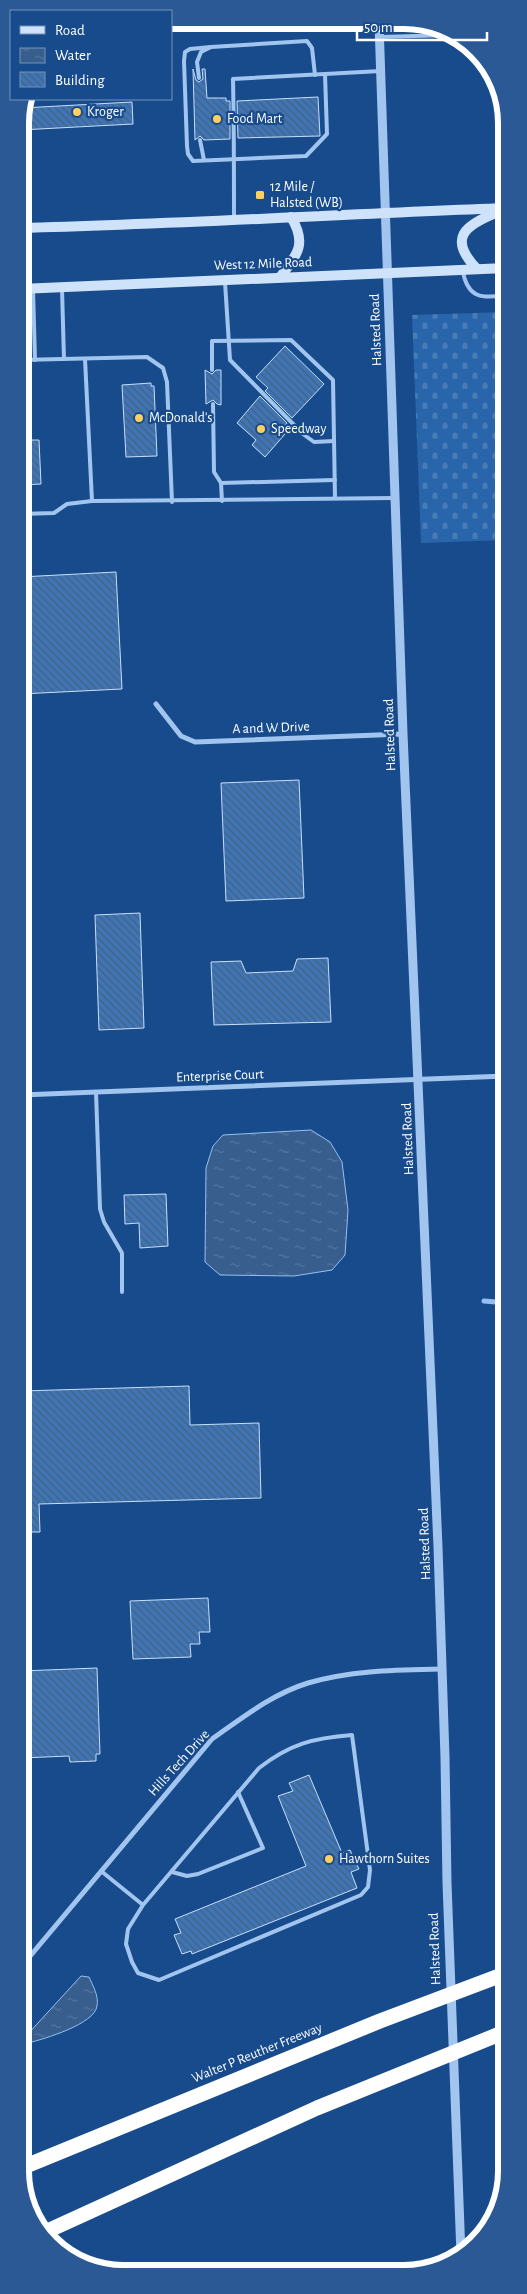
<svg xmlns="http://www.w3.org/2000/svg" width="527" height="2294" font-family="'Alegreya Sans',sans-serif">
	<style>
		.cemetery { fill: url(#cemetery-stones) }
		.water { fill: url(#water-ripples); stroke: #93c0f1 }
		.lines { fill: none; stroke-linecap: round; stroke-linejoin: round }
		.stream { stroke: #93c0f1; stroke-width: 5 }
		.building { fill: url(#building-back-hatch); stroke: #c7dffb }
		.service { stroke: #a1c5ef; stroke-width: 4 }
		.minor { stroke: #a1c5ef; stroke-width: 5 }
		.tertiary { stroke: #a1c5ef; stroke-width: 9 }
		.secondary { stroke: #cee2fa; stroke-width: 10 }
		.motorway { stroke: #fff; stroke-width: 15 }
		.poi-dot { fill: #ffcf5f; stroke: #174b8c; stroke-width: 2 }
		.labels { text-anchor: middle; dominant-baseline: central; stroke-width: 4.5; stroke-linejoin: round; paint-order: stroke }
		.poi-label { font-size: 14px; fill: #fff; stroke: #174b8c; text-anchor: start }
		.street-label { font-size: 14px; fill: #fff; stroke: #174b8c }
		.rim { fill: none; stroke: #fff; stroke-width: 6 }
	</style>
	<defs>
		<pattern id="cemetery-stones" width="16" height="16" patternUnits="userSpaceOnUse" patternTransform="scale(1.25)"><rect width="16" height="16" fill="#2965aa"/><path d="M2 7V4a2 2 0 0 1 4 0v3zM10 15v-3a2 2 0 0 1 4 0v3z" fill="#497cb7"/></pattern>
		<pattern id="water-ripples" width="26" height="14" patternUnits="userSpaceOnUse" patternTransform="scale(1.25)"><rect width="26" height="14" fill="#385e8e"/><path d="M2 4q2-2 4 0t4 0M15 11q2-2 4 0t4 0" fill="none" stroke="#56769f"/></pattern>
		<pattern id="building-back-hatch" width="6" height="6" patternUnits="userSpaceOnUse" patternTransform="scale(1.25)"><rect width="6" height="6" fill="#3f75b5"/><path d="M-1 5l2 2M0 0l6 6M5-1l2 2" fill="none" stroke="#466080"/></pattern>
	</defs>
	<rect width="100%" height="100%" fill="#174b8c"/>
	<!-- cemetery -->
	<path class="cemetery" d="M 506,312 L 506,540 L 421,543 L 412,315 Z"/>
	<!-- water -->
	<g class="water">
		<path d="M 311,1130 L 330,1142 L 342,1162 L 348,1210 L 345,1255 L 332,1270 L 294,1276 L 220,1275 L 205,1262 L 206,1168 L 213,1146 L 223,1135 Z"/>
		<path d="M 81,1976 L 89,1977 C 93,1986 99,1996 97,2006 C 95,2024 44,2039 28,2043 L 26,2040 L 27,2035 Z"/>
	</g>
	<g class="lines">
		<!-- stream -->
		<path class="stream" d="M 484,1301 L 507,1303"/>
	</g>
	<!-- building -->
	<g class="building">
		<path d="M 193,69 L 196,80 L 199,82 L 203,79 L 202,69 L 205,69 L 207,98 L 226,98 L 226,101 L 230,101 L 230,139 L 204,140 L 200,136 L 195,140 Z"/>
		<path d="M 318,97 L 320,136 L 238,138 L 237,101 Z"/>
		<path d="M 132,102 L 133,124 L 20,130 L 22,108 Z"/>
		<path d="M 285,346 L 324,384 L 292,418 L 265,391 L 268,388 L 256,377 Z"/>
		<path d="M 205,370 L 212,374 L 216,370 L 221,370 L 221,405 L 217,404 L 213,400 L 206,404 Z"/>
		<path d="M 151,383 L 151,386 L 154,386 L 157,456 L 126,457 L 122,385 Z"/>
		<path d="M 260,396 L 287,423 L 281,430 L 285,434 L 265,457 L 252,445 L 256,440 L 237,423 Z"/>
		<path d="M 20,440 L 39,440 L 41,484 L 20,485 Z"/>
		<path d="M 116,572 L 122,689 L 20,694 L 20,577 Z"/>
		<path d="M 299,780 L 304,898 L 226,901 L 221,783 Z"/>
		<path d="M 140,913 L 144,1028 L 99,1030 L 95,915 Z"/>
		<path d="M 328,958 L 331,1022 L 214,1025 L 211,962 L 241,961 L 246,973 L 293,971 L 297,959 Z"/>
		<path d="M 166,1194 L 168,1246 L 140,1248 L 139,1223 L 125,1224 L 124,1195 Z"/>
		<path d="M 189,1386 L 190,1425 L 259,1423 L 261,1498 L 39,1504 L 40,1532 L 21,1532 L 21,1391 Z"/>
		<path d="M 208,1598 L 210,1632 L 199,1632 L 200,1644 L 190,1644 L 191,1657 L 133,1659 L 130,1601 Z"/>
		<path d="M 97,1668 L 100,1754 L 96,1754 L 96,1761 L 70,1762 L 69,1756 L 21,1758 L 21,1671 Z"/>
		<path d="M 309,1775 L 342,1853 L 350,1850 L 359,1869 L 351,1872 L 357,1888 L 192,1954 L 191,1951 L 182,1954 L 174,1935 L 181,1933 L 175,1919 L 306,1866 L 278,1796 L 293,1791 L 289,1783 Z"/>
	</g>
	<g class="lines">
		<!-- service -->
		<g class="service">
			<path d="M 380,37 L 449,35"/>
			<path d="M 211,47 L 190,49 L 185,52 L 184,61 L 187,146 L 188,154 L 193,161 L 306,156 L 327,134 L 325,74"/>
			<path d="M 199,78 L 197,62 L 201,52 L 211,47 L 307,41 L 312,48 L 315,75"/>
			<path d="M 200,140 L 204,160"/>
			<path d="M 234,220 C 234,173 234,126 233,79 L 381,71"/>
			<path d="M 463,272 C 468,298 482,299 506,295"/>
			<path d="M 225,282 L 230,360 L 303,434 L 314,442 L 334,441"/>
			<path d="M 33,289 L 35,360"/>
			<path d="M 62,289 L 64,359"/>
			<path d="M 85,359 L 92,501"/>
			<path d="M 20,360 L 147,357 L 163,368 L 167,382 L 172,502"/>
			<path d="M 212,370 L 212,341 L 291,340 L 333,380 L 335,498"/>
			<path d="M 213,404 L 214,472 L 221,483 L 222,501"/>
			<path d="M 221,483 L 335,480"/>
			<path d="M 20,514 L 54,513 L 67,504 L 92,501 L 395,498"/>
			<path d="M 96,1092 L 100,1209 L 104,1222 L 122,1253 L 122,1292"/>
			<path d="M 101,1871 L 143,1905 L 259,1768 C 290,1744 313,1738 352,1735 L 370,1870 L 368,1887 L 361,1895 L 159,1980 L 138,1973 L 132,1962 L 126,1944 L 128,1929 L 143,1905"/>
			<path d="M 172,1872 L 187,1876 L 198,1874 L 263,1848 L 238,1792"/>
		</g>
		<!-- minor -->
		<g class="minor">
			<path d="M 156,704 L 181,736 L 195,742 L 403,734"/>
			<path d="M 21,1095 L 506,1076"/>
			<path d="M 21,1967 L 212,1739 C 242,1718 272,1694 308,1683 C 352,1670 398,1670 442,1669"/>
		</g>
		<!-- tertiary -->
		<path class="tertiary" d="M 379,23 L 403,734 L 438,1547 L 445,1757 L 447,1883 L 461,2255"/>
		<!-- secondary -->
		<g class="secondary">
			<path d="M 20,228 C 182,224 344,214 506,208"/>
			<path d="M 477,269 C 447,238 465,225 498,212"/>
			<path d="M 281,276 C 298,254 307,243 291,217"/>
			<path d="M 20,289 L 506,268"/>
		</g>
		<!-- motorway -->
		<g class="motorway">
			<path d="M 21,2168 L 380,2021 L 507,1973"/>
			<path d="M 43,2233 L 317,2108 L 507,2031"/>
		</g>
	</g>
	<!-- markers -->
	<g class="poi-dot">
		<circle cx="77" cy="112" r="5"/>
		<circle cx="217" cy="119" r="5"/>
		<rect x="255" y="190" width="10" height="10" rx="2.5"/>
		<circle cx="139" cy="418" r="5"/>
		<circle cx="261" cy="429" r="5"/>
		<circle cx="329" cy="1859" r="5"/>
	</g>
	<g class="labels">
		<!-- poi labels -->
		<g class="poi-label">
			<text x="87" y="112">Kroger</text>
			<text x="227" y="119">Food Mart</text>
			<text x="270" y="187">12 Mile /<tspan x="270" dy="16">Halsted (WB)</tspan></text>
			<text x="149" y="418">McDonald's</text>
			<text x="271" y="429">Speedway</text>
			<text x="339" y="1859">Hawthorn Suites</text>
		</g>
		<!-- street labels -->
		<g class="street-label">
			<text transform="translate(263 264) rotate(-2)">West 12 Mile Road</text>
			<text transform="translate(376 330) rotate(-92)">Halsted Road</text>
			<text transform="translate(271 728) rotate(-2)">A and W Drive</text>
			<text transform="translate(390 735) rotate(-92)">Halsted Road</text>
			<text transform="translate(220 1076) rotate(-2)">Enterprise Court</text>
			<text transform="translate(408 1139) rotate(-92)">Halsted Road</text>
			<text transform="translate(425 1544) rotate(-92)">Halsted Road</text>
			<text transform="translate(179 1763) rotate(-48)">Hills Tech Drive</text>
			<text transform="translate(435 1949) rotate(-92)">Halsted Road</text>
			<text transform="translate(257 2053) rotate(-22)">Walter P Reuther Freeway</text>
		</g>
	</g>
	<!-- crop -->
	<path d="M0 0H527V2294H0ZM123 29H404A94 94 0 0 1 498 123V2171A94 94 0 0 1 404 2265H123A94 94 0 0 1 29 2171V123A94 94 0 0 1 123 29Z" fill="#2a5995" fill-rule="evenodd"/>
	<path class="rim" d="M123 29H404A94 94 0 0 1 498 123V2171A94 94 0 0 1 404 2265H123A94 94 0 0 1 29 2171V123A94 94 0 0 1 123 29Z"/>
	<!-- legend -->
	<rect x="10" y="10" width="162" height="90" fill="#174b8c" stroke="#7493ba"/>
	<rect x="20" y="26" width="25" height="8" fill="#cee2fa" stroke="#7493ba"/>
	<text x="55" y="35" font-size="15" fill="#ffffff">Road</text>
	<rect x="20" y="48" width="25" height="15" fill="url(#water-ripples)" stroke="#7493ba"/>
	<text x="55" y="60" font-size="15" fill="#ffffff">Water</text>
	<rect x="20" y="72" width="25" height="15" fill="url(#building-back-hatch)" stroke="#7493ba"/>
	<text x="55" y="85" font-size="15" fill="#ffffff">Building</text>
	<!-- scale -->
	<path d="M357 32v8h130v-8" fill="none" stroke="#ffffff" stroke-width="2.5"/>
	<text x="364" y="32" font-size="15" fill="#ffffff" stroke="#174b8c" stroke-width="4" paint-order="stroke">50 m</text>
</svg>
